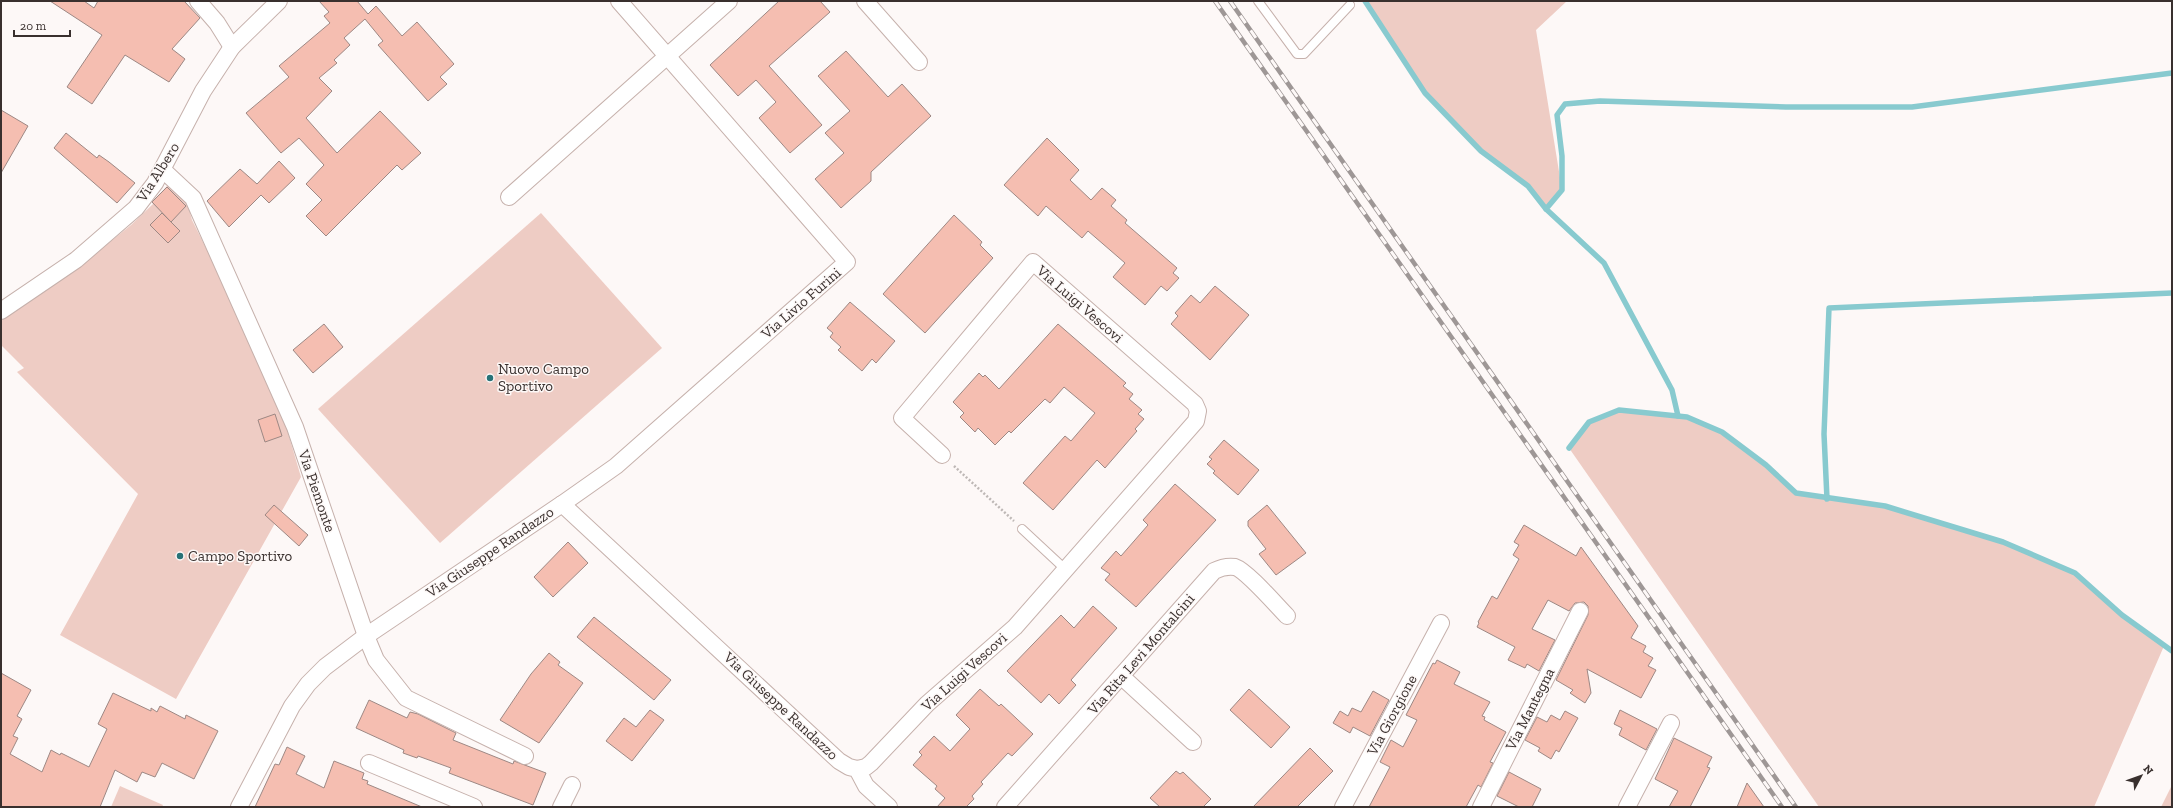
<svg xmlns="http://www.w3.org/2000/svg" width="2173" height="808" font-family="'Zilla Slab',serif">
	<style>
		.green { fill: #eeccc4 }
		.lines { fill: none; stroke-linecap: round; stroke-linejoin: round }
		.stream { stroke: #88cacf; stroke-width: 5.5 }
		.building { fill: #f5beb1; stroke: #9d8884 }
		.service-casing { stroke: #c6b1ac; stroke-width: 10 }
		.minor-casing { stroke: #c6b1ac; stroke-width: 18 }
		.path { stroke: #beb8b6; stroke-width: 2.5; stroke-dasharray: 2 2; stroke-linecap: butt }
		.service { stroke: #fff; stroke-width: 8 }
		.minor { stroke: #fff; stroke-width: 16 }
		.rail-casing { stroke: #9e9796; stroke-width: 4.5 }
		.rail { stroke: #fdf8f7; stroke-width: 3; stroke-dasharray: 9; stroke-linecap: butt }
		.poi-dot { fill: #287277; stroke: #fdf8f7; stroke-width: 1.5 }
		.labels { text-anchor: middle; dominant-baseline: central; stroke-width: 3; stroke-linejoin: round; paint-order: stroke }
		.street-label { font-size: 15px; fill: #39302e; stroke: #fdf8f7 }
		.poi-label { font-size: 15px; fill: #39302e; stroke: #fdf8f7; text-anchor: start }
	</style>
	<rect width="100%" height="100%" fill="#fdf8f7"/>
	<!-- green -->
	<g class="green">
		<path d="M 1365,1 L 1567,1 L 1536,30 L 1562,190 L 1546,209 L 1528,186 L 1481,151 L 1425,93 Z"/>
		<path d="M 168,185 L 188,205 L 192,220 L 251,338 L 283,416 L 301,477 L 176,699 L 60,635 L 138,494 L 17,372 L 24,368 L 1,345 L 1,321 L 79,267 L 131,225 L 153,204 L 152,202 Z"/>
		<path d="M 541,213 L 662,348 L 440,543 L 318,409 Z"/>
		<path d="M 1619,410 L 1678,416 L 1722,432 L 1766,465 L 1796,493 L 1885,506 L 2003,542 L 2075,573 L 2122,615 L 2164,646 L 2094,807 L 1819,807 L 1569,448 L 1589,422 Z"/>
		<path d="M 2172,785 L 2172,807 L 2161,807 Z"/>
		<path d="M 120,786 L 163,805 L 162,807 L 111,807 Z"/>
	</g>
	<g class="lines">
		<!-- stream -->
		<g class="stream">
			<path d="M 1365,1 L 1425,93 L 1481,151 L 1528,186 L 1546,209"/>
			<path d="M 1678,416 L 1672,390 L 1604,263 L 1546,209 L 1562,190 L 1562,156 L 1557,115 L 1565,104 L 1600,101 L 1786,107 L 1912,107 L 2172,73"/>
			<path d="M 1569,448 L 1589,422 L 1619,410 L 1687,417 L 1722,432 L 1766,465 L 1796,493 L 1885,506 L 2003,542 L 2075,573 L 2122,615 L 2172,651"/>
			<path d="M 1827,499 L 1824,434 L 1829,308 L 2172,293"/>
		</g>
	</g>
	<!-- building -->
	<g class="building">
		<path d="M 50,1 L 84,1 L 94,8 L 98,1 L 184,1 L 200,18 L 172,49 L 185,59 L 169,82 L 125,55 L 92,104 L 67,87 L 102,35 Z"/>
		<path d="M 319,1 L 357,1 L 368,14 L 376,6 L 402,36 L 417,22 L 454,64 L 440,77 L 447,84 L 428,101 L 378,45 L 383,41 L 365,19 L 344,38 L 350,45 L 334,60 L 337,63 L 319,78 L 332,91 L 306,118 L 337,153 L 380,111 L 421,153 L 402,170 L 397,165 L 326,236 L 306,216 L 322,200 L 306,184 L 324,165 L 299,138 L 281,153 L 246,113 L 289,77 L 279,66 L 330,23 L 324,16 L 329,12 Z"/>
		<path d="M 779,1 L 820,1 L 830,12 L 769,66 L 822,125 L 790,153 L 759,118 L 776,102 L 756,80 L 738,96 L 710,65 Z"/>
		<path d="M 846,51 L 888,97 L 902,84 L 931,116 L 871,172 L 871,181 L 841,208 L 815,179 L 844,153 L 825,133 L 850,111 L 818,76 Z"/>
		<path d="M 1,110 L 28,126 L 1,173 Z"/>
		<path d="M 66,133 L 97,158 L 99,155 L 109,162 L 135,183 L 117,203 L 54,148 Z"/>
		<path d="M 1047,138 L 1079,170 L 1070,180 L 1091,200 L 1102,188 L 1116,200 L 1111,206 L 1127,220 L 1125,223 L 1177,268 L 1173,273 L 1179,278 L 1167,291 L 1161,286 L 1145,305 L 1113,277 L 1125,263 L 1088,231 L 1082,238 L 1046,206 L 1038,216 L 1004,185 Z"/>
		<path d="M 279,161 L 295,178 L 269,203 L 261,195 L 229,227 L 207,201 L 240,169 L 257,184 Z"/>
		<path d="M 167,187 L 186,206 L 171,222 L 152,202 Z"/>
		<path d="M 162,213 L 180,231 L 168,243 L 150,225 Z"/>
		<path d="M 954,215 L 982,242 L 980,245 L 993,258 L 925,333 L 883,294 Z"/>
		<path d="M 1215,286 L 1249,315 L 1210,360 L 1171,324 L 1178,316 L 1175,313 L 1191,295 L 1200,303 Z"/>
		<path d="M 850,302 L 895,341 L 876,363 L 872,359 L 862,371 L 838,350 L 841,347 L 830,337 L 833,333 L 827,328 Z"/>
		<path d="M 324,324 L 343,347 L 313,373 L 293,350 Z"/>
		<path d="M 1058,324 L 1126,383 L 1123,386 L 1133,394 L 1129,399 L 1142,410 L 1138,414 L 1144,419 L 1135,429 L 1137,431 L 1105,468 L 1097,460 L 1053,510 L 1023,483 L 1065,436 L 1071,441 L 1095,413 L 1064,387 L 1050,403 L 1045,399 L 1011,433 L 1009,431 L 995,445 L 978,428 L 975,432 L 960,417 L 964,413 L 953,402 L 979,373 L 983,377 L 985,375 L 999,389 Z"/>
		<path d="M 275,414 L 282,436 L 265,442 L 258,420 Z"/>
		<path d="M 1224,440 L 1259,470 L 1238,495 L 1213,473 L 1215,471 L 1207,464 L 1212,459 L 1209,457 Z"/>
		<path d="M 1175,484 L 1216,520 L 1136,607 L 1105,580 L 1110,574 L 1101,568 L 1116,551 L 1121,556 L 1148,525 L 1143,520 Z"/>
		<path d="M 274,505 L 308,535 L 299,546 L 265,515 Z"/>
		<path d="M 1267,505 L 1306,553 L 1276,575 L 1259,554 L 1266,549 L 1248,526 L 1248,521 Z"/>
		<path d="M 1524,525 L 1576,556 L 1581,547 L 1638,626 L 1631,638 L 1646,646 L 1643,652 L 1653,658 L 1648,666 L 1656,670 L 1641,698 L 1587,669 L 1591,693 L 1585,703 L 1570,693 L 1573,690 L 1556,680 L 1588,615 L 1588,606 L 1584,602 L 1575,603 L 1569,611 L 1548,600 L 1532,629 L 1555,640 L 1539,671 L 1527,664 L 1525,668 L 1508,660 L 1515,647 L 1477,627 L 1479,623 L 1478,622 L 1492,596 L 1497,599 L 1519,559 L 1513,555 L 1519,545 L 1514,542 Z"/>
		<path d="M 568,542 L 588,563 L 553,597 L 534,577 Z"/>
		<path d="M 1093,606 L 1117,628 L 1071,680 L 1076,685 L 1059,704 L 1049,694 L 1041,703 L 1007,671 L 1061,615 L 1074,628 Z"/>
		<path d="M 594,617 L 671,680 L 654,700 L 577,637 Z"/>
		<path d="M 549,653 L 560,662 L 558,665 L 583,683 L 539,743 L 500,720 L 531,674 Z"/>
		<path d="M 1437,660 L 1460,672 L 1454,684 L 1490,702 L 1482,716 L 1485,717 L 1484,720 L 1506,732 L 1490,762 L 1493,763 L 1481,787 L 1478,785 L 1466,807 L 1369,807 L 1390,767 L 1380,762 L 1391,740 L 1403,747 L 1417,720 L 1406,715 L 1433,663 L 1435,664 Z"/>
		<path d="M 1,673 L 31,690 L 17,716 L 22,719 L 13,736 L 18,738 L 10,754 L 42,772 L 51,750 L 60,755 L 61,753 L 89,767 L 107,729 L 98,724 L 113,693 L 151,711 L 151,708 L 157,712 L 160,706 L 185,719 L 186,715 L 218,731 L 194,779 L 162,763 L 155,777 L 142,772 L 137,782 L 115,770 L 100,807 L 1,807 Z"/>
		<path d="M 980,689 L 999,706 L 1001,704 L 1033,734 L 1012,756 L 1008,753 L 981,782 L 983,784 L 972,796 L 974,799 L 966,807 L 937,807 L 945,798 L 935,789 L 937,786 L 913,765 L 922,755 L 919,752 L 934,736 L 950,751 L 970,729 L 956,715 Z"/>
		<path d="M 1249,689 L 1290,727 L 1271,748 L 1230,710 Z"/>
		<path d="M 1373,691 L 1389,700 L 1370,736 L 1353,727 L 1350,733 L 1333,723 L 1340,711 L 1348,716 L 1352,708 L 1361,712 Z"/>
		<path d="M 369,700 L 407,718 L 410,712 L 418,714 L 456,733 L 453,740 L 513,764 L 514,761 L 546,773 L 533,805 L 449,773 L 451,768 L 418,756 L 417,758 L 403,753 L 404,750 L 356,728 Z"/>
		<path d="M 650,710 L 664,720 L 632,761 L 606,741 L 624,718 L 636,727 Z"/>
		<path d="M 1620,710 L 1657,729 L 1646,750 L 1619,735 L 1622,728 L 1614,724 Z"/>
		<path d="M 1565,711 L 1578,718 L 1559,752 L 1556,750 L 1551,759 L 1538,751 L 1540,748 L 1525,740 L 1537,717 L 1547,722 L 1551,715 L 1560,720 Z"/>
		<path d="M 1674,738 L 1712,757 L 1707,767 L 1710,768 L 1690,807 L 1669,807 L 1678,791 L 1655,779 Z"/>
		<path d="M 287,747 L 305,756 L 296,774 L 324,788 L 334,761 L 364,773 L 362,779 L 368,781 L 367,784 L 422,807 L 255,807 L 275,764 L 279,765 Z"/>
		<path d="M 1310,748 L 1333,771 L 1297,807 L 1253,807 Z"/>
		<path d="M 1176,771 L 1180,774 L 1183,772 L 1211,799 L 1203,807 L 1160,807 L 1150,798 Z"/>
		<path d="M 1509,772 L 1541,789 L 1532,807 L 1519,807 L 1497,796 Z"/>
		<path d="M 1747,783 L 1764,807 L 1737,807 Z"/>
	</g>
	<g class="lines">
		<defs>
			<g id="service">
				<path d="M 1258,1 L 1297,54 L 1304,54 L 1350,5"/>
				<path d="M 1022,529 L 1065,569"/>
			</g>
			<g id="minor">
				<path d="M 198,1 L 217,23 L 232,47"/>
				<path d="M 865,1 L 919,62"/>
				<path d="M 163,170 L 193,198 L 295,427 L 366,636 L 376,660 L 406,698 L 525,756"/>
				<path d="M 509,197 L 729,1"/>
				<path d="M 1,311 L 76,260 L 136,208 L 155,183 L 203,91 L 232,47 L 279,1"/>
				<path d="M 562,504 L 616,466 L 847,262 L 619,1"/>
				<path d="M 1121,676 L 1193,742"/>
				<path d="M 369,763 L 474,807"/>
				<path d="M 857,769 L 866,767 L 871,763 L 927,704 L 1015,627 L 1196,421 L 1198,411 L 1195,404 L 1033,262 L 902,418 L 942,455"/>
				<path d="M 239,807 L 292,706 L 308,684 L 325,667 L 366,636 L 562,504 L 839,761 L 849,767 L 857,769 L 866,786 L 889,807"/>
				<path d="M 561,807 L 572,785"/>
				<path d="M 1005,807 L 1214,571 C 1220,568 1228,566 1235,567 C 1247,571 1277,606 1287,616"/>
				<path d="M 1343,807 L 1441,623"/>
				<path d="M 1481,807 L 1580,611"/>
				<path d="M 1627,807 L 1671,723"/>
			</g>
		</defs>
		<!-- service casing -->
		<use href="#service" class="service-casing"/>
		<!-- minor casing -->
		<use href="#minor" class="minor-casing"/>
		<!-- path -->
		<path class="path" d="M 954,466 L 1014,521"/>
		<!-- service -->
		<use href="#service" class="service"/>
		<!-- minor -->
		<use href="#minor" class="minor"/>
		<defs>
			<g id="rail">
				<path d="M 1215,1 L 1782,807"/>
				<path d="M 1230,1 L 1796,807"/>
			</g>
		</defs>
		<!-- rail casing -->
		<use href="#rail" class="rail-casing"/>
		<!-- rail -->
		<use href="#rail" class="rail"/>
	</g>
	<!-- markers -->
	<g class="poi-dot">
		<circle cx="490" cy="378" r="4"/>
		<circle cx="180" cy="556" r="4"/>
	</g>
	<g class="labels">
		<!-- street labels -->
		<g class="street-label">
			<text transform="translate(158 172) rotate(-58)">Via Albero</text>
			<text transform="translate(801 303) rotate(-41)">Via Livio Furini</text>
			<text transform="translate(1080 304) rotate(41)">Via Luigi Vescovi</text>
			<text transform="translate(317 491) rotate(71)">Via Piemonte</text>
			<text transform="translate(490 552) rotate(-34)">Via Giuseppe Randazzo</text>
			<text transform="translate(1141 654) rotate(-49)">Via Rita Levi Montalcini</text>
			<text transform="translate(964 672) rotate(-42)">Via Luigi Vescovi</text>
			<text transform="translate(781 706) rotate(43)">Via Giuseppe Randazzo</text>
			<text transform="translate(1530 709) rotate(-63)">Via Mantegna</text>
			<text transform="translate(1392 715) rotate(-62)">Via Giorgione</text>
		</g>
		<!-- poi labels -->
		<g class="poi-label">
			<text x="498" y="369">Nuovo Campo<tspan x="498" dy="17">Sportivo</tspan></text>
			<text x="188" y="556">Campo Sportivo</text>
		</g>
	</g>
	<!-- border -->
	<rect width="2173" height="808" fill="none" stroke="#39302e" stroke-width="4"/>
	<!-- north arrow -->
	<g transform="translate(2141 776) rotate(49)" stroke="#fdf8f7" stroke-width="3" paint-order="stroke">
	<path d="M0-3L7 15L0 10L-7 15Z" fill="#39302e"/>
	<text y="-6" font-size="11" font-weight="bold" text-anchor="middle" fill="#39302e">N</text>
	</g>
	<!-- scale -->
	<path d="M14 30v6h56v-6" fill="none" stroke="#39302e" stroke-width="2"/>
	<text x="20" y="30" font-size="12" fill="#39302e" stroke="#fdf8f7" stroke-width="3" paint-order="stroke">20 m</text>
</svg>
